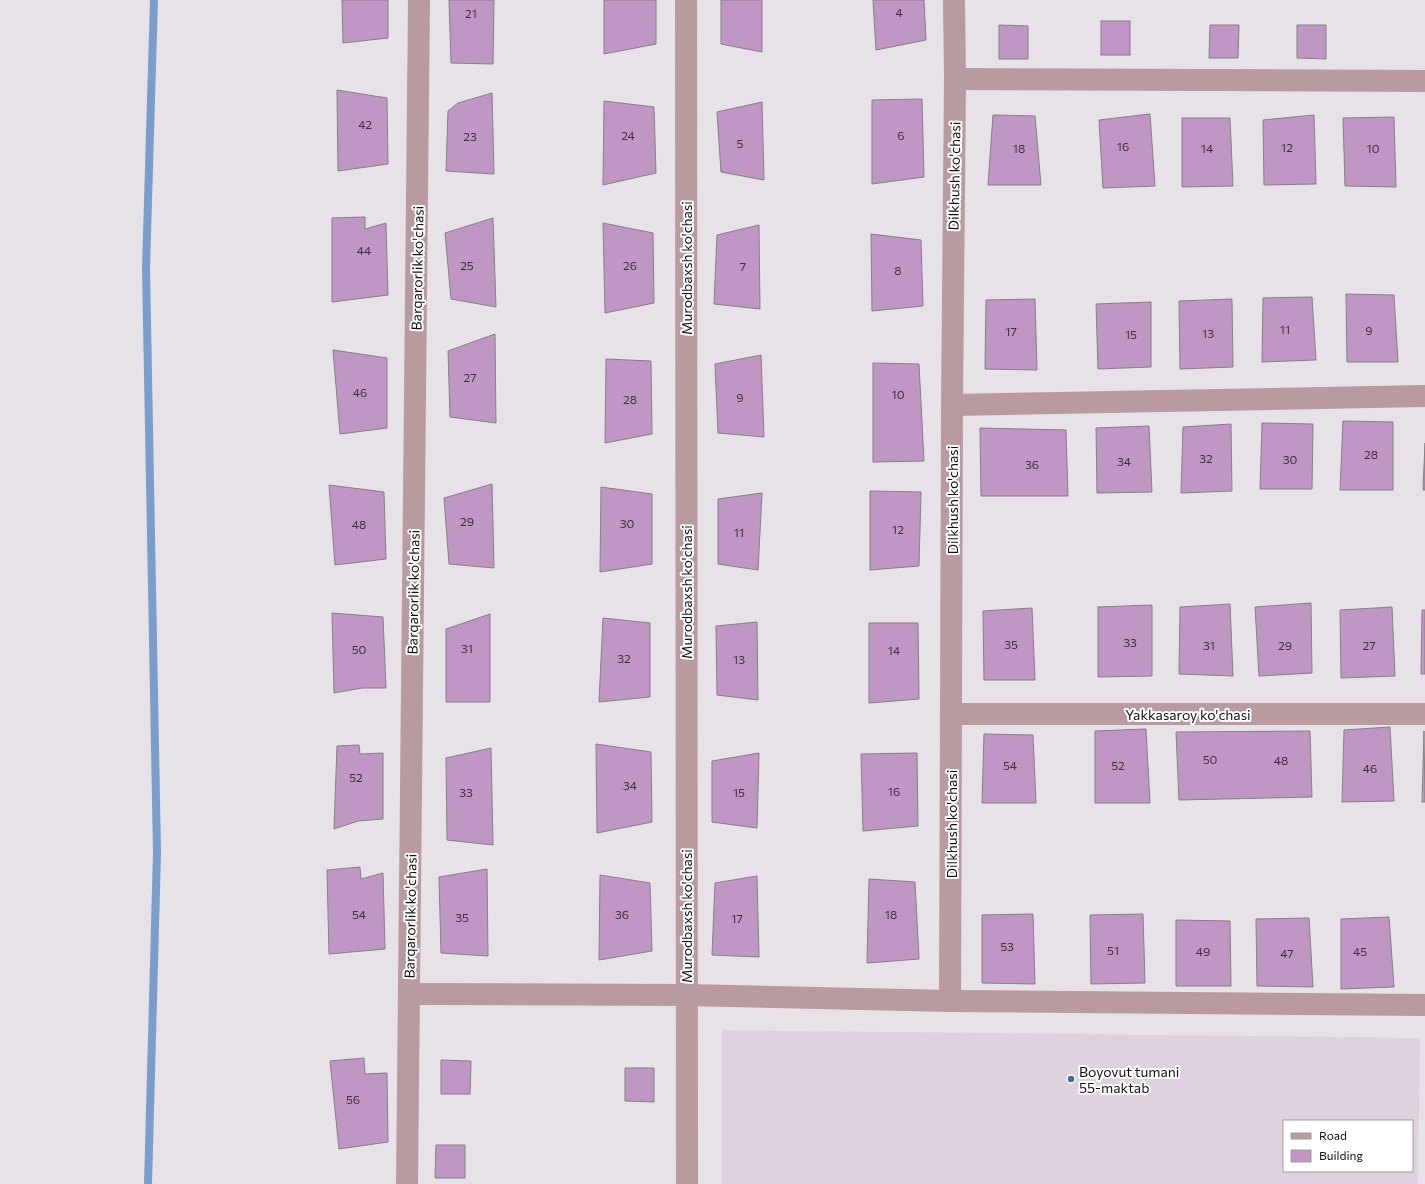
<svg xmlns="http://www.w3.org/2000/svg" width="1425" height="1184" font-family="Commissioner,sans-serif">
	<style>
		.built { fill: #ded2df; fill-rule: evenodd }
		.lines { fill: none; stroke-linecap: round; stroke-linejoin: round }
		.stream { stroke: #789ecd; stroke-width: 8 }
		.building { fill: #c096c5; stroke: #857f86 }
		.street { stroke: #b99b9f; stroke-width: 22 }
		.poi-dot { fill: #366f89; stroke: #fff; stroke-width: 1.5 }
		.labels { text-anchor: middle; dominant-baseline: central; stroke-width: 4; stroke-linejoin: round; paint-order: stroke }
		.number-label { font-size: 12px; fill: #3d313e }
		.street-label { font-size: 14px; fill: #110f11; stroke: #fff }
		.poi-label { font-size: 14px; fill: #110f11; stroke: #fff; text-anchor: start }
	</style>
	<rect width="100%" height="100%" fill="#e7e1e8"/>
	<!-- built -->
	<path class="built" d="M 722,1030 L 1420,1038 L 1418,1184 L 722,1184 ZM 1284,1121 L 1412,1121 L 1412,1171 L 1284,1171 Z"/>
	<g class="lines">
		<!-- stream -->
		<path class="stream" d="M 148,1184 L 157,853 L 146,268 L 154,0"/>
	</g>
	<!-- building -->
	<g class="building">
		<path d="M 342,0 L 388,0 L 388,38 L 343,43 Z"/>
		<path d="M 449,0 L 494,0 L 493,64 L 451,63 Z"/>
		<path d="M 604,0 L 656,0 L 656,44 L 604,54 Z"/>
		<path d="M 721,0 L 762,0 L 762,52 L 721,44 Z"/>
		<path d="M 873,0 L 924,0 L 926,40 L 876,50 Z"/>
		<rect x="1101" y="21" width="29" height="34"/>
		<path d="M 999,25 L 1028,26 L 1028,59 L 999,59 Z"/>
		<path d="M 1210,25 L 1239,25 L 1238,58 L 1209,58 Z"/>
		<path d="M 1297,25 L 1326,25 L 1326,59 L 1297,58 Z"/>
		<path d="M 337,90 L 387,98 L 388,164 L 338,171 Z"/>
		<path d="M 492,93 L 494,174 L 446,171 L 448,111 L 458,103 Z"/>
		<path d="M 922,99 L 924,177 L 872,184 L 872,100 Z"/>
		<path d="M 604,101 L 654,107 L 656,173 L 603,185 Z"/>
		<path d="M 762,102 L 764,180 L 721,172 L 717,112 Z"/>
		<path d="M 1150,114 L 1155,186 L 1103,188 L 1099,120 Z"/>
		<path d="M 993,115 L 1035,116 L 1041,185 L 988,185 Z"/>
		<path d="M 1314,115 L 1316,184 L 1264,185 L 1263,120 Z"/>
		<path d="M 1394,117 L 1396,187 L 1345,186 L 1343,118 Z"/>
		<path d="M 1182,118 L 1230,118 L 1233,186 L 1182,187 Z"/>
		<path d="M 365,217 L 365,229 L 386,223 L 388,295 L 332,302 L 332,218 Z"/>
		<path d="M 493,218 L 496,307 L 451,299 L 445,233 Z"/>
		<path d="M 603,223 L 653,233 L 654,303 L 605,313 Z"/>
		<path d="M 759,225 L 760,309 L 714,304 L 717,235 Z"/>
		<path d="M 871,234 L 921,240 L 923,306 L 872,311 Z"/>
		<path d="M 1346,294 L 1394,295 L 1398,362 L 1347,362 Z"/>
		<path d="M 1312,297 L 1316,360 L 1262,362 L 1263,298 Z"/>
		<path d="M 1035,299 L 1037,370 L 985,369 L 986,300 Z"/>
		<path d="M 1232,299 L 1233,367 L 1180,369 L 1179,301 Z"/>
		<path d="M 1151,302 L 1151,367 L 1098,369 L 1096,304 Z"/>
		<path d="M 495,334 L 496,423 L 450,417 L 448,351 Z"/>
		<path d="M 333,350 L 387,358 L 387,428 L 340,434 Z"/>
		<path d="M 761,355 L 764,437 L 718,433 L 715,364 Z"/>
		<path d="M 606,359 L 651,361 L 652,434 L 605,443 Z"/>
		<path d="M 873,363 L 919,364 L 924,461 L 873,462 Z"/>
		<path d="M 1343,421 L 1393,422 L 1393,490 L 1340,490 Z"/>
		<path d="M 1262,423 L 1313,424 L 1312,489 L 1260,489 Z"/>
		<path d="M 1231,424 L 1232,491 L 1181,493 L 1183,427 Z"/>
		<path d="M 1149,426 L 1152,492 L 1097,493 L 1096,428 Z"/>
		<path d="M 980,428 L 1066,430 L 1068,496 L 981,496 Z"/>
		<path d="M 1425,443 L 1425,490 L 1423,490 Z"/>
		<path d="M 492,484 L 494,568 L 449,564 L 444,498 Z"/>
		<path d="M 329,485 L 384,492 L 386,559 L 335,565 Z"/>
		<path d="M 601,487 L 652,494 L 652,564 L 600,572 Z"/>
		<path d="M 870,491 L 921,492 L 919,566 L 870,570 Z"/>
		<path d="M 762,493 L 758,570 L 718,564 L 718,499 Z"/>
		<path d="M 1311,603 L 1312,673 L 1259,676 L 1255,607 Z"/>
		<path d="M 1230,604 L 1233,676 L 1179,674 L 1180,607 Z"/>
		<path d="M 1152,605 L 1152,676 L 1098,677 L 1098,607 Z"/>
		<path d="M 1392,607 L 1395,676 L 1341,678 L 1340,610 Z"/>
		<path d="M 1032,608 L 1035,680 L 984,680 L 983,611 Z"/>
		<path d="M 1422,610 L 1425,610 L 1425,674 L 1421,674 Z"/>
		<path d="M 332,613 L 383,617 L 386,688 L 362,688 L 334,693 Z"/>
		<path d="M 490,614 L 490,702 L 446,702 L 446,629 Z"/>
		<path d="M 603,618 L 650,623 L 650,697 L 599,702 Z"/>
		<path d="M 757,622 L 758,700 L 717,695 L 716,626 Z"/>
		<path d="M 869,623 L 918,623 L 919,699 L 869,703 Z"/>
		<path d="M 1390,727 L 1394,801 L 1342,802 L 1344,730 Z"/>
		<path d="M 1146,729 L 1150,803 L 1095,803 L 1095,731 Z"/>
		<path d="M 1310,731 L 1312,797 L 1179,800 L 1176,732 Z"/>
		<path d="M 1424,731 L 1425,802 L 1422,802 Z"/>
		<path d="M 984,734 L 1033,735 L 1036,803 L 982,803 Z"/>
		<path d="M 596,744 L 651,752 L 652,822 L 597,833 Z"/>
		<path d="M 359,745 L 360,754 L 383,753 L 383,819 L 358,821 L 334,829 L 337,746 Z"/>
		<path d="M 491,748 L 493,845 L 447,840 L 446,758 Z"/>
		<path d="M 759,753 L 757,828 L 712,822 L 712,761 Z"/>
		<path d="M 917,753 L 918,826 L 863,831 L 861,754 Z"/>
		<path d="M 360,867 L 361,879 L 383,873 L 385,949 L 329,954 L 327,870 Z"/>
		<path d="M 487,869 L 488,956 L 441,953 L 439,877 Z"/>
		<path d="M 600,875 L 650,883 L 652,951 L 599,960 Z"/>
		<path d="M 757,876 L 759,957 L 712,955 L 715,883 Z"/>
		<path d="M 869,879 L 915,882 L 919,959 L 867,963 Z"/>
		<path d="M 1033,914 L 1035,984 L 982,983 L 982,915 Z"/>
		<path d="M 1143,914 L 1145,983 L 1091,984 L 1090,915 Z"/>
		<path d="M 1389,917 L 1394,987 L 1341,989 L 1341,919 Z"/>
		<path d="M 1309,918 L 1313,987 L 1257,986 L 1256,919 Z"/>
		<path d="M 1176,920 L 1230,921 L 1231,986 L 1176,986 Z"/>
		<path d="M 364,1058 L 365,1074 L 387,1073 L 388,1142 L 339,1149 L 330,1061 Z"/>
		<path d="M 441,1060 L 471,1061 L 470,1094 L 441,1094 Z"/>
		<path d="M 625,1068 L 654,1068 L 654,1102 L 625,1101 Z"/>
		<path d="M 436,1145 L 465,1145 L 465,1178 L 435,1178 Z"/>
	</g>
	<g class="lines">
		<!-- street -->
		<g class="street">
			<path d="M 686,0 L 687,1184"/>
			<path d="M 955,79 L 1425,81"/>
			<path d="M 952,405 L 1425,396"/>
			<path d="M 952,714 L 1425,714"/>
			<path d="M 409,994 L 686,995 L 950,1001 L 1425,1005"/>
			<path d="M 950,1001 L 952,405 L 955,79 L 954,0"/>
			<path d="M 407,1184 L 419,0"/>
		</g>
	</g>
	<!-- markers -->
	<circle class="poi-dot" cx="1071" cy="1079" r="4"/>
	<g class="labels">
		<!-- number labels -->
		<g class="number-label">
			<text x="899" y="12">4</text>
			<text x="471" y="13">21</text>
			<text x="365" y="124">42</text>
			<text x="628" y="135">24</text>
			<text x="901" y="135">6</text>
			<text x="470" y="136">23</text>
			<text x="740" y="143">5</text>
			<text x="1123" y="146">16</text>
			<text x="1287" y="147">12</text>
			<text x="1019" y="148">18</text>
			<text x="1207" y="148">14</text>
			<text x="1373" y="148">10</text>
			<text x="364" y="250">44</text>
			<text x="467" y="265">25</text>
			<text x="630" y="265">26</text>
			<text x="743" y="266">7</text>
			<text x="898" y="270">8</text>
			<text x="1285" y="329">11</text>
			<text x="1369" y="330">9</text>
			<text x="1011" y="331">17</text>
			<text x="1208" y="333">13</text>
			<text x="1131" y="334">15</text>
			<text x="470" y="377">27</text>
			<text x="360" y="392">46</text>
			<text x="898" y="394">10</text>
			<text x="740" y="397">9</text>
			<text x="630" y="399">28</text>
			<text x="1371" y="454">28</text>
			<text x="1206" y="458">32</text>
			<text x="1290" y="459">30</text>
			<text x="1124" y="461">34</text>
			<text x="1032" y="464">36</text>
			<text x="467" y="521">29</text>
			<text x="627" y="523">30</text>
			<text x="359" y="524">48</text>
			<text x="898" y="529">12</text>
			<text x="739" y="532">11</text>
			<text x="1130" y="642">33</text>
			<text x="1011" y="644">35</text>
			<text x="1209" y="645">31</text>
			<text x="1285" y="645">29</text>
			<text x="1369" y="645">27</text>
			<text x="467" y="648">31</text>
			<text x="359" y="649">50</text>
			<text x="894" y="650">14</text>
			<text x="624" y="658">32</text>
			<text x="739" y="659">13</text>
			<text x="1210" y="759">50</text>
			<text x="1281" y="760">48</text>
			<text x="1010" y="765">54</text>
			<text x="1118" y="765">52</text>
			<text x="1370" y="768">46</text>
			<text x="356" y="777">52</text>
			<text x="630" y="785">34</text>
			<text x="894" y="791">16</text>
			<text x="466" y="792">33</text>
			<text x="739" y="792">15</text>
			<text x="359" y="914">54</text>
			<text x="622" y="914">36</text>
			<text x="891" y="914">18</text>
			<text x="462" y="917">35</text>
			<text x="737" y="918">17</text>
			<text x="1007" y="946">53</text>
			<text x="1113" y="950">51</text>
			<text x="1203" y="951">49</text>
			<text x="1360" y="951">45</text>
			<text x="1287" y="953">47</text>
			<text x="353" y="1099">56</text>
		</g>
		<!-- street labels -->
		<g class="street-label">
			<text transform="translate(954 176) rotate(-89)">Dilkhush ko'chasi</text>
			<text transform="translate(417 268) rotate(-89)">Barqarorlik ko'chasi</text>
			<text transform="translate(686 268) rotate(-90)">Murodbaxsh ko'chasi</text>
			<text transform="translate(952 500) rotate(-90)">Dilkhush ko'chasi</text>
			<text transform="translate(413 592) rotate(-89)">Barqarorlik ko'chasi</text>
			<text transform="translate(686 592) rotate(-90)">Murodbaxsh ko'chasi</text>
			<text x="1188" y="714">Yakkasaroy ko'chasi</text>
			<text transform="translate(951 824) rotate(-90)">Dilkhush ko'chasi</text>
			<text transform="translate(410 916) rotate(-89)">Barqarorlik ko'chasi</text>
			<text transform="translate(686 916) rotate(-90)">Murodbaxsh ko'chasi</text>
		</g>
		<!-- poi labels -->
		<g class="poi-label">
			<text x="1079" y="1071">Boyovut tumani<tspan x="1079" dy="16">55-maktab</tspan></text>
		</g>
	</g>
	<!-- legend -->
	<rect x="1283" y="1120" width="130" height="52" fill="#ffffff" stroke="#a09fa0"/>
	<rect x="1291" y="1133" width="20" height="6" fill="#b99b9f" stroke="#a09fa0"/>
	<text x="1319" y="1140" font-size="12" fill="#110f11">Road</text>
	<rect x="1291" y="1150" width="20" height="12" fill="#c096c5" stroke="#a09fa0"/>
	<text x="1319" y="1160" font-size="12" fill="#110f11">Building</text>
</svg>
